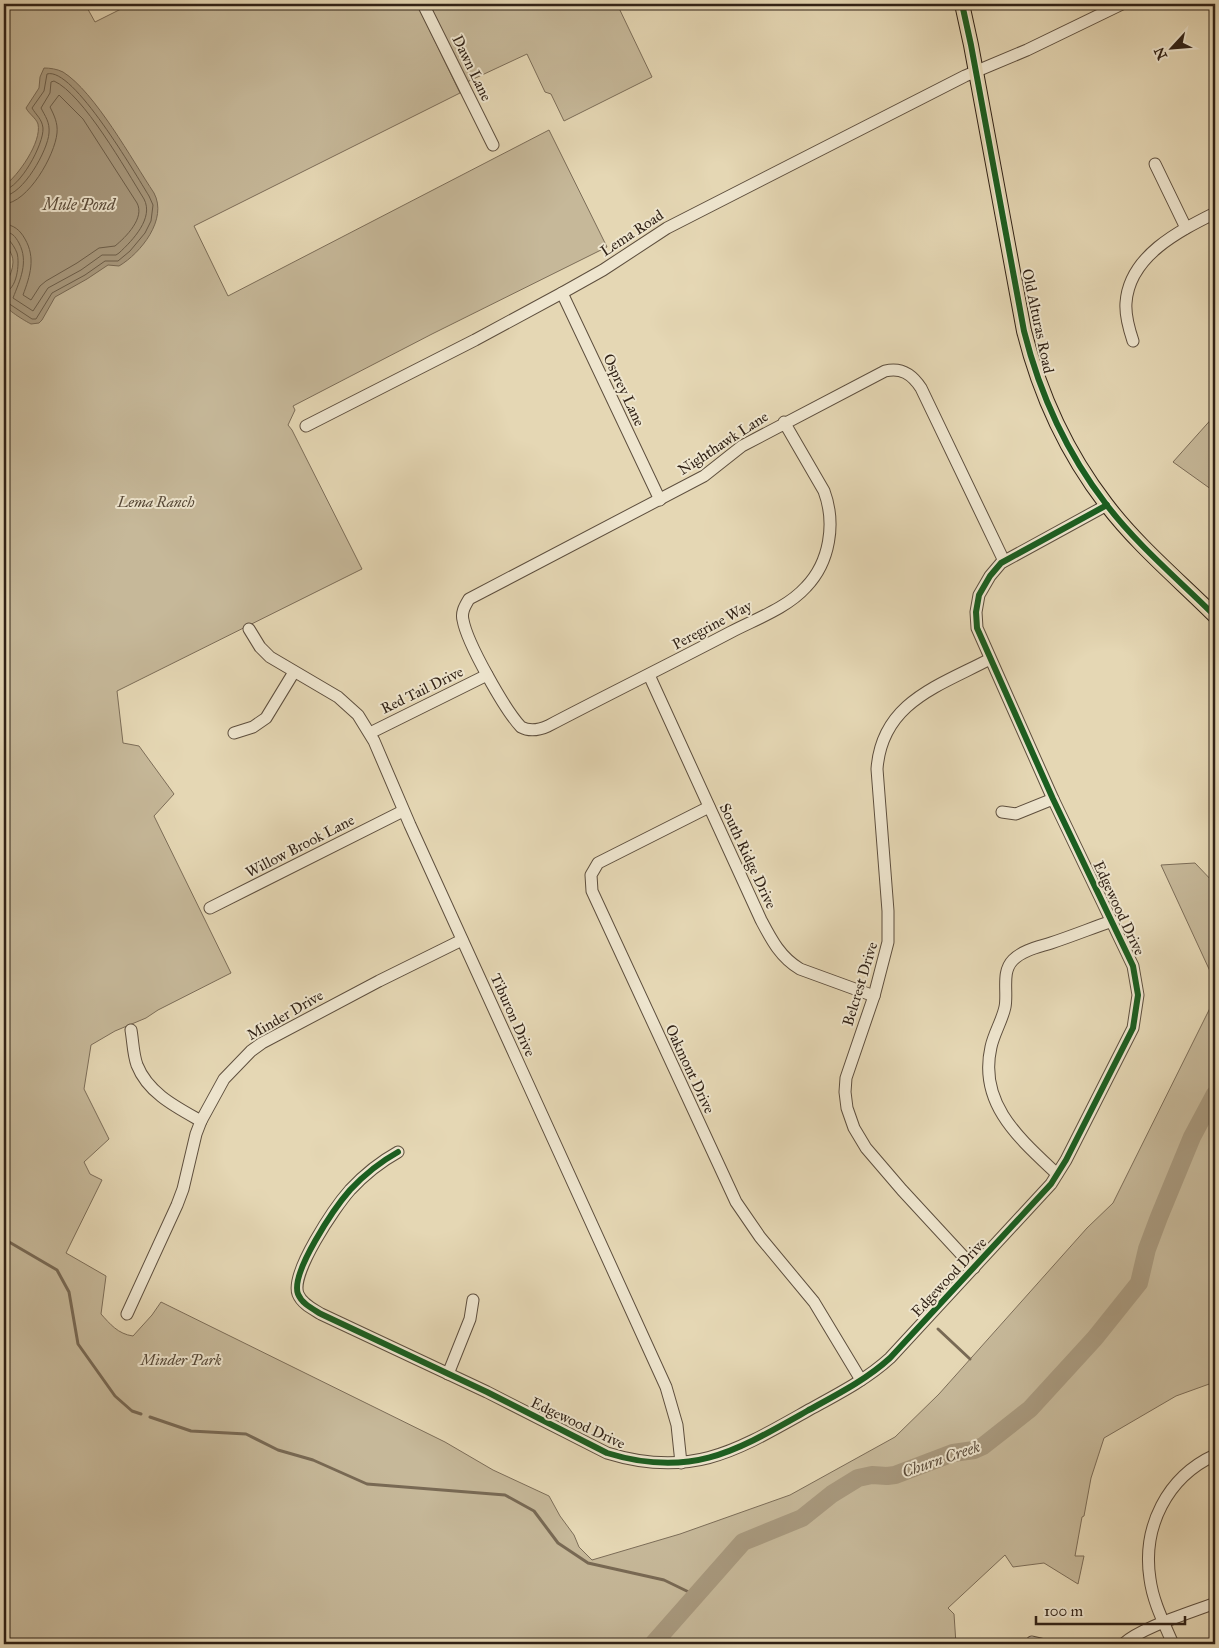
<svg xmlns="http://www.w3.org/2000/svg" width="1219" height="1648" font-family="'IM FELL Great Primer',serif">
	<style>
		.green { fill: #c6b899; stroke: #7c6d58 }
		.water { fill: #a8997e; stroke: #786954 }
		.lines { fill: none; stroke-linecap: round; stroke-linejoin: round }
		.shore { stroke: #6c5e4a; stroke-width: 1 }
		.stream { stroke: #786954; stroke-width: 3 }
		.river { stroke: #a8997e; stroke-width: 18 }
		.minor-casing { stroke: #5e4f3e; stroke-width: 13 }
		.major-casing { stroke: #312216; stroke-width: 16 }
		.minor { stroke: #eee5ce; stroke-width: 11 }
		.major { stroke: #e5d7b4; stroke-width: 14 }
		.cycleway-casing { stroke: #eee5ce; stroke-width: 9 }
		.cycleway { stroke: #1b5e20; stroke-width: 6 }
		.labels { text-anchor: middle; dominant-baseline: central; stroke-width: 4; stroke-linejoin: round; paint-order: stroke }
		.street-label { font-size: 15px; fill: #312216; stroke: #eee5ce }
		.park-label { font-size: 15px; font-style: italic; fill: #564837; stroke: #eee5ce }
		.water-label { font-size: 16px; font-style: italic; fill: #5b4c3a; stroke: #eee5ce }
	</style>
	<rect width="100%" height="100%" fill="#e5d7b4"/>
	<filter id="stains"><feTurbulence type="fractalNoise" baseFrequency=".004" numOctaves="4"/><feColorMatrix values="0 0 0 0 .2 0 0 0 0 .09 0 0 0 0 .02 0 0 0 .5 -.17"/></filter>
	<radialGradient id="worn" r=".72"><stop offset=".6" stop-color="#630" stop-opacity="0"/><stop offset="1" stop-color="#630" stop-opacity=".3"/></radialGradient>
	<!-- green -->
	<g class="green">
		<path d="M 4,4 L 85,4 L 95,22 L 131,4 L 417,4 L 460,93 L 194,226 L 228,296 L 549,130 L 607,247 L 432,334 L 293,406 L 295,410 L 288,425 L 292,430 L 362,569 L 117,691 L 123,743 L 139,746 L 174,794 L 154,816 L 231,973 L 158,1010 L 146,1018 L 115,1031 L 91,1045 L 84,1089 L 109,1139 L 84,1162 L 90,1174 L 102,1180 L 66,1253 L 106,1276 L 101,1314 C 110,1324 118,1334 133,1336 L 152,1315 L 161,1302 L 445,1442 L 493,1470 L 549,1496 L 560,1516 L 574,1535 L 579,1547 L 592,1560 L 680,1534 L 790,1495 L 895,1437 L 939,1394 L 1087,1228 L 1113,1203 L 1215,998 L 1215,1389 L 1212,1383 L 1176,1396 L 1104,1438 L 1091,1478 L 1084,1516 L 1082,1517 L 1075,1556 L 1084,1556 L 1078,1584 L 1044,1563 L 1013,1567 L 1005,1555 L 948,1608 L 954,1614 L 956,1644 L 4,1644 Z"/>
		<path d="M 429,4 L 617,4 L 652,77 L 564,121 L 551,94 L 545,92 L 527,54 L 467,82 Z"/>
		<path d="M 1215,415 L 1215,492 L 1173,462 Z"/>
		<path d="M 1195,863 L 1215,884 L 1215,982 L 1161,865 Z"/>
	</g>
	<!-- water -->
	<path class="water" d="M 44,68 C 50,68 57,69 63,72 C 95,92 132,160 154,193 C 168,219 141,253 119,266 L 108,265 L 87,279 L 55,297 L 42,320 L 39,323 L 31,324 C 25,321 5,309 4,303 C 0,289 13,276 13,262 C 13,253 7,248 4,240 C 1,233 4,197 4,186 C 18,176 42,142 38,124 C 36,118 29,114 26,108 L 39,88 L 40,77 Z"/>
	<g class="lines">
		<!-- shore -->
		<g class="shore">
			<path d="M 4,190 C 20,188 44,144 43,128 C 42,119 36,115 32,108 L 44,91 L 47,74 C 73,66 136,175 149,196 L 153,205 L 151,221 L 145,233 L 130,251 L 118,261 L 105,261 L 85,275 L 52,293 L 36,319 L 32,319 L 8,303 L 4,302"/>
			<path d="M 4,196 C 23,195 48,150 49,133 C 50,122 45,116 41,108 L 50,93 L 51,82 L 54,81 C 83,94 126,170 144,199 C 154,218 133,240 119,253 L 116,255 L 102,255 L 81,270 L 48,288 L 33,311 L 13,298 C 20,280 29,262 19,243 C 15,236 12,232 4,232"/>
			<path d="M 4,204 C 28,203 55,155 57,133 C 58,123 54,115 50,107 L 59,95 L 83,119 L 137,203 C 145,218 126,237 115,246 L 99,248 L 77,263 L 46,281 L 40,286 L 31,300 L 23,295 C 30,276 36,258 25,239 C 20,230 14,225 4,224"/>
			<path d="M 4,238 L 8,239 C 12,243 15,248 17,253 C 20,263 17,291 4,292"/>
		</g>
		<!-- stream -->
		<g class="stream">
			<path d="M 4,1239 L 57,1270 L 69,1292 L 78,1344 L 115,1396 L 132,1411 L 141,1414"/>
			<path d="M 938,1329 L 970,1359"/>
			<path d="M 150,1417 L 191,1431 L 246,1434 L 278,1450 L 313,1460 L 367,1484 L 505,1495 L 534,1511 L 558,1543 L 588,1563 L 664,1580 L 697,1596"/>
		</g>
		<!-- river -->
		<path class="river" d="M 653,1644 L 743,1542 L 802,1518 L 832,1494 L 858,1478 L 872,1475 L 887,1476 L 895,1475 L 953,1453 L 974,1450 L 983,1446 L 1030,1409 L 1095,1338 L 1139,1283 L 1147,1249 L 1159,1217 L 1192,1137 L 1215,1094"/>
		<defs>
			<g id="minor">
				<path d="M 423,4 L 493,145"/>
				<path d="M 1155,164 L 1186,228"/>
				<path d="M 562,293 L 660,500"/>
				<path d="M 1133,341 C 1129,329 1125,316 1126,303 C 1129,256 1179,231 1215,213"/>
				<path d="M 784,422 L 824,491 C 836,523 830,562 806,587 C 787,608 756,619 731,632 C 670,664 609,694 548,726 C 539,730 530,732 521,727 C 505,710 467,643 463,620 C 461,612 465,606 469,599 L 704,476 L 742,446 L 885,371 C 901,367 912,374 921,388 L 1004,561"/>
				<path d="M 306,426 L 475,340 L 562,293 L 603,270 L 667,228 L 965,76 L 1027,50 L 1122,4"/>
				<path d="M 249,629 L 260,647 L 270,657 L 338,697 L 358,715 L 374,741 L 410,825 L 666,1387 L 677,1425 L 681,1463"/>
				<path d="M 649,675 L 761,920 C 771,939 780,957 800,969 L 874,996"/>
				<path d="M 234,733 L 253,727 L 266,718 L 294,672"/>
				<path d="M 370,733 L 487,675"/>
				<path d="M 709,807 L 598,863 L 591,875 L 592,891 L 736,1202 L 760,1237 L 814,1302 L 861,1380"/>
				<path d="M 1002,812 L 1016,814 L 1053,799"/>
				<path d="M 210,908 L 403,811"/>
				<path d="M 131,1030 C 133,1041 133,1054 137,1065 C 148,1093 176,1107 201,1121"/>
				<path d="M 398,1152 C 380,1162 364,1175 350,1190 C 335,1207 290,1273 298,1294 C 302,1304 313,1309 321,1314 L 487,1392 L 607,1453 C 691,1479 736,1451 807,1411 C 836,1395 866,1380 890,1358 L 1051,1184 L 1066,1160 L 1133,1028 L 1138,995 L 1133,966 L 1053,799 L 977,628 L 976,612 L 979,595 L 990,576 L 1001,563 L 1107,505"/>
				<path d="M 1057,1174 C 1020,1139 978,1104 991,1047 C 994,1033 1002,1021 1005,1007 C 1008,992 1001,972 1013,960 C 1023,950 1039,947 1051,943 C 1072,936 1092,928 1112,921"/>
				<path d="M 974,1268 L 902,1190 L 866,1148 L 854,1128 L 847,1108 L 845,1092 L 846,1078 L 874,996 L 888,942 L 888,911 L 877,769 C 882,702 939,686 990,659"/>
				<path d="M 127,1314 L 177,1205 L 183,1189 L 196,1134 L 201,1121 L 224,1079 L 251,1051 L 262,1043 L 379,981 L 462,940"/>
				<path d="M 448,1374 L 470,1319 L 473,1300"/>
				<path d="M 1032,1642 L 1041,1644"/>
				<path d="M 1123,1644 C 1142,1627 1190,1613 1215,1603"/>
				<path d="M 1173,1644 C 1164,1623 1153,1602 1150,1579 C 1142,1527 1167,1477 1215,1455"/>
			</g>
			<path id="major" d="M 962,4 L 971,45 L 1024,331 C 1040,395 1066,452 1106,504 C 1137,545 1179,580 1215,616"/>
		</defs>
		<!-- minor casing -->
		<use href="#minor" class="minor-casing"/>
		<!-- major casing -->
		<use href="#major" class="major-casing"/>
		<!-- minor -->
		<use href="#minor" class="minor"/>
		<!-- major -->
		<use href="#major" class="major"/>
		<defs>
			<g id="cycleway">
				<path d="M 962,4 L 971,45 L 1024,331 C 1040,395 1066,452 1106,504 C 1137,545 1179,580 1215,616"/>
				<path d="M 398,1152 C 380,1162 364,1175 350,1190 C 335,1207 290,1273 298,1294 C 302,1304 313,1309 321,1314 L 487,1392 L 607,1453 C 691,1479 736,1451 807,1411 C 836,1395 866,1380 890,1358 L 1051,1184 L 1066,1160 L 1133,1028 L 1138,995 L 1133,966 L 1053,799 L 977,628 L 976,612 L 979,595 L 990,576 L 1001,563 L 1107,505"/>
			</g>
		</defs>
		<!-- cycleway casing -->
		<use href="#cycleway" class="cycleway-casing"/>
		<!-- cycleway -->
		<use href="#cycleway" class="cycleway"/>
	</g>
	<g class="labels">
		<!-- street labels -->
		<g class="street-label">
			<text transform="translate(472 68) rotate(64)">Dawn Lane</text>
			<text transform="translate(632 233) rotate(-33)">Lema Road</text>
			<text transform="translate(1038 321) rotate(78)">Old Alturas Road</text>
			<text transform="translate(624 390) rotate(65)">Osprey Lane</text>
			<text transform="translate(723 443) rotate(-33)">Nighthawk Lane</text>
			<text transform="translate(712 625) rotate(-28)">Peregrine Way</text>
			<text transform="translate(422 690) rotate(-26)">Red Tail Drive</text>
			<text transform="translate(300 846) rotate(-27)">Willow Brook Lane</text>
			<text transform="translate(748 856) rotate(65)">South Ridge Drive</text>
			<text transform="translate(1119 908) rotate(65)">Edgewood Drive</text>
			<text transform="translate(860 984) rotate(-73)">Belcrest Drive</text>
			<text transform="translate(285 1015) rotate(-30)">Minder Drive</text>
			<text transform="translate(513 1015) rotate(66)">Tiburon Drive</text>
			<text transform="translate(690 1069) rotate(65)">Oakmont Drive</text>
			<text transform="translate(949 1277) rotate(-47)">Edgewood Drive</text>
			<text transform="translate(578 1423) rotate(25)">Edgewood Drive</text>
		</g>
		<!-- park labels -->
		<g class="park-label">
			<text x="156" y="502">Lema Ranch</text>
			<text x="181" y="1360">Minder Park</text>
		</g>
		<!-- water labels -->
		<g class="water-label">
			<text x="79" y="204">Mule Pond</text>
			<text transform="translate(941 1459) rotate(-19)">Churn Creek</text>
		</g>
	</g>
	<!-- margin -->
	<rect width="1219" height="1648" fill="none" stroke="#e5d7b4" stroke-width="20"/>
	<rect x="5" y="5" width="1209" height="1638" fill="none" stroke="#312216" stroke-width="2.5"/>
	<rect x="10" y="10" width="1199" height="1628" fill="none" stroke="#312216"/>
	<!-- north arrow -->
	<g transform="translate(1172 48) rotate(244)" stroke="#eee5ce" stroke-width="4" paint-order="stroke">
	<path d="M0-4L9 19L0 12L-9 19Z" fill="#312216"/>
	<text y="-8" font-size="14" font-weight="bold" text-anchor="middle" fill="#312216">N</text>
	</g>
	<!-- scale -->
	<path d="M1036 1616v8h149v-8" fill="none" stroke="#312216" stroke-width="2.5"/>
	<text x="1044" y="1616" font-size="15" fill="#312216" stroke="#eee5ce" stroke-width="4" paint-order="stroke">100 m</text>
	<rect width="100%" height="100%" filter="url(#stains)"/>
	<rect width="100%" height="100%" fill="url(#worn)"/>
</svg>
